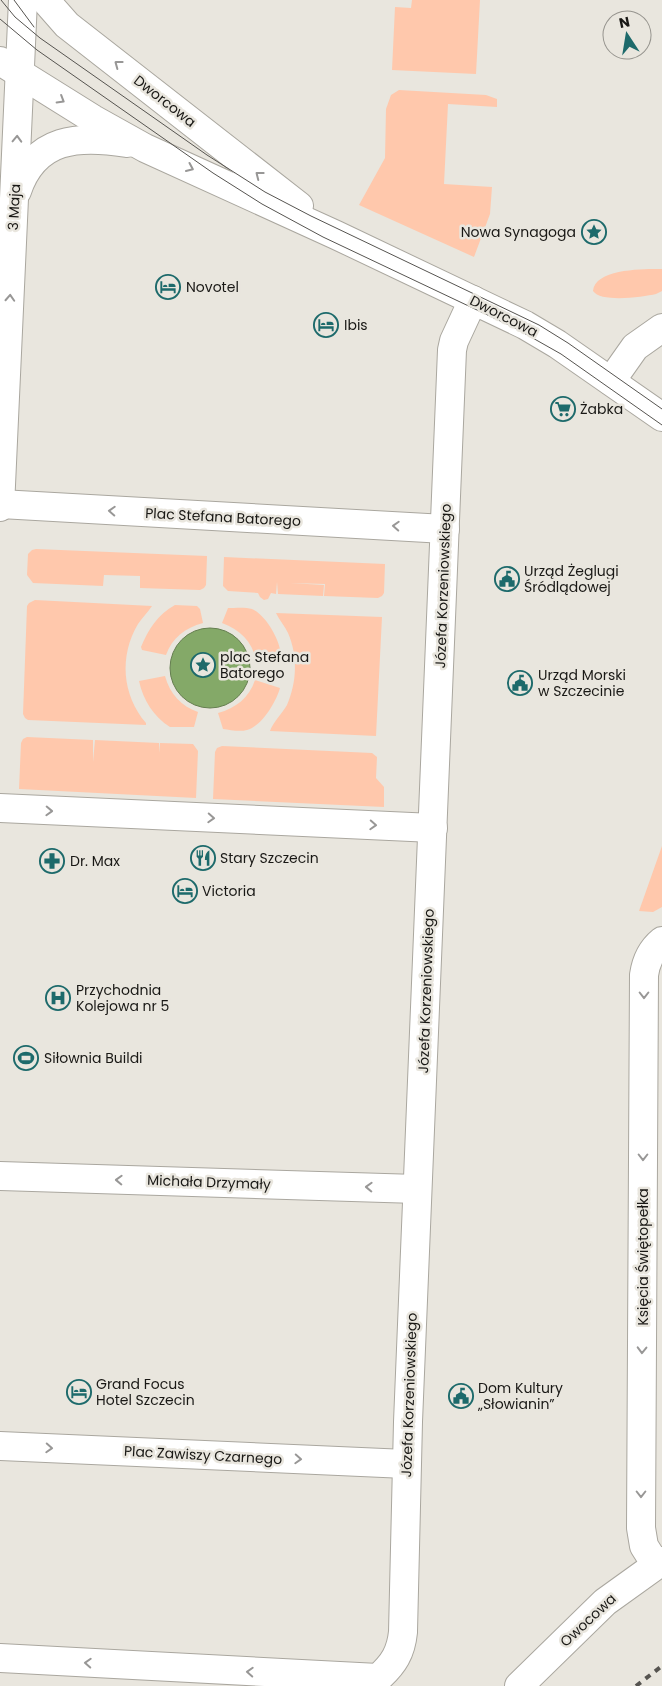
<svg xmlns="http://www.w3.org/2000/svg" width="662" height="1686" font-family="Poppins,sans-serif">
	<style>
		.green { fill: #ffc8ac }
		.water { fill: #84a968; stroke: #647e4f }
		.lines { fill: none; stroke-linecap: round; stroke-linejoin: round }
		.street-casing { stroke: #aaa79f; stroke-width: 30 }
		.secondary-casing { stroke: #aaa79f; stroke-width: 30 }
		.street { stroke: #fff; stroke-width: 28 }
		.secondary { stroke: #fff; stroke-width: 28 }
		.tram { stroke: #565450; stroke-width: 1 }
		.rail { stroke: #565450; stroke-width: 4; stroke-dasharray: 6 6; stroke-linecap: butt }
		.oneway { stroke: #989796 }
		.labels { text-anchor: middle; dominant-baseline: central; stroke-width: 5; stroke-linejoin: round; paint-order: stroke }
		.street-label { font-size: 14px; fill: #191815; stroke: #e9e6de }
		.poi-label { font-size: 14px; fill: #191815; stroke: #e9e6de; text-anchor: start }
	</style>
	<rect width="100%" height="100%" fill="#e9e6de"/>
	<!-- green -->
	<g class="green">
		<path d="M 412,0 L 480,0 L 476,74 L 392,70 L 395,7 L 411,8 Z"/>
		<path d="M 399,90 L 486,95 L 497,99 L 497,107 L 448,104 L 444,184 L 492,187 L 490,214 L 474,257 L 359,205 L 385,158 L 386,109 L 391,95 Z"/>
		<path d="M 662,269 L 662,291 L 656,294 C 643,297 601,303 593,291 C 595,268 646,269 662,269 Z"/>
		<path d="M 36,549 L 207,556 L 206,585 L 204,588 L 200,590 L 140,588 L 140,576 L 104,575 L 103,586 L 33,583 L 27,575 L 28,554 L 32,550 Z"/>
		<path d="M 224,557 L 385,564 L 384,593 L 382,596 L 378,598 L 324,596 L 325,584 L 290,583 L 324,585 L 323,596 L 278,594 L 277,582 L 276,594 L 271,593 L 268,599 L 264,600 L 260,597 L 258,593 L 228,591 L 223,586 Z"/>
		<path d="M 35,600 L 152,606 C 148,612 142,618 138,624 C 119,656 122,695 146,723 L 146,725 L 28,720 L 25,718 L 23,714 L 27,606 L 29,603 Z"/>
		<path d="M 175,605 L 197,606 L 200,609 L 203,623 C 185,628 172,638 166,655 L 142,650 L 141,647 C 148,630 158,614 175,605 Z"/>
		<path d="M 228,608 C 235,608 246,607 252,609 C 266,615 280,640 281,655 L 256,660 C 252,641 240,630 222,623 Z"/>
		<path d="M 276,613 L 382,617 L 376,736 L 270,731 C 273,722 282,714 287,705 C 297,682 298,656 288,633 C 285,626 279,620 276,613 Z"/>
		<path d="M 165,676 C 170,694 181,706 198,712 L 194,727 L 170,727 C 154,717 143,700 139,681 Z"/>
		<path d="M 255,680 L 280,688 C 276,702 262,726 247,730 C 240,732 230,730 223,729 L 218,713 C 236,708 249,698 255,680 Z"/>
		<path d="M 27,737 L 93,740 L 93,762 L 95,740 L 159,743 L 159,753 L 160,743 L 193,744 L 198,751 L 196,798 L 19,789 L 21,743 L 23,739 Z"/>
		<path d="M 222,746 L 372,753 L 377,757 L 376,778 L 384,787 L 384,807 L 213,799 L 215,752 L 217,748 Z"/>
		<path d="M 662,846 L 662,907 L 653,912 L 639,911 Z"/>
	</g>
	<!-- water -->
	<circle class="water" cx="210" cy="668" r="40"/>
	<g class="lines">
		<defs>
			<g id="street">
				<path d="M 611,381 L 635,347 L 662,328"/>
				<path d="M 0,504 L 445,529"/>
				<path d="M 0,808 L 433,828"/>
				<path d="M 0,1176 L 417,1189"/>
				<path d="M 0,1446 L 406,1464"/>
				<path d="M 656,1565 L 644,1546 L 641,1528 L 644,975 C 646,961 651,950 662,941"/>
				<path d="M 0,1658 L 378,1678 C 394,1664 401,1652 403,1632 L 408,1422 L 452,350 L 454,341 L 473,300"/>
			</g>
			<g id="secondary">
				<path d="M 45,0 L 67,25 L 299,206"/>
				<path d="M 0,61 L 93,119 L 145,148 L 336,235 L 525,325 L 557,344 L 662,417"/>
				<path d="M 17,191 C 35,137 79,135 127,143"/>
				<path d="M 0,507 L 23,0"/>
				<path d="M 519,1686 L 605,1602 L 662,1561"/>
			</g>
		</defs>
		<!-- street casing -->
		<use href="#street" class="street-casing"/>
		<!-- secondary casing -->
		<use href="#secondary" class="secondary-casing"/>
		<!-- street -->
		<use href="#street" class="street"/>
		<!-- secondary -->
		<use href="#secondary" class="secondary"/>
		<!-- tram -->
		<g class="tram">
			<path d="M 1,0 L 15,17 L 40,38 L 207,155 L 265,192 L 311,216 L 539,325 L 568,343 L 662,409"/>
			<path d="M 14,0 L 34,27"/>
			<path d="M 0,19 L 37,50 L 213,173 L 262,204 L 323,237 L 515,328 L 561,354 L 662,425"/>
		</g>
		<!-- rail -->
		<path class="rail" d="M 636,1686 L 662,1666"/>
	</g>
	<!-- one-way arrows -->
	<defs><path id="oneway-chevron" d="M-2-3.5L2.5 0L-2 3.5" fill="none" stroke-width="1.6" stroke-linecap="round" stroke-linejoin="round" transform="scale(1.25)"/></defs>
	<g class="oneway">
		<use href="#oneway-chevron" transform="translate(118 64) rotate(-143)"/>
		<use href="#oneway-chevron" transform="translate(61 100) rotate(31)"/>
		<use href="#oneway-chevron" transform="translate(17 139) rotate(-88)"/>
		<use href="#oneway-chevron" transform="translate(190 168) rotate(24)"/>
		<use href="#oneway-chevron" transform="translate(259 175) rotate(-142)"/>
		<use href="#oneway-chevron" transform="translate(10 298) rotate(-87)"/>
		<use href="#oneway-chevron" transform="translate(112 511) rotate(-177)"/>
		<use href="#oneway-chevron" transform="translate(396 526) rotate(-177)"/>
		<use href="#oneway-chevron" transform="translate(49 811) rotate(2)"/>
		<use href="#oneway-chevron" transform="translate(211 818) rotate(3)"/>
		<use href="#oneway-chevron" transform="translate(373 825) rotate(3)"/>
		<use href="#oneway-chevron" transform="translate(644 995) rotate(90)"/>
		<use href="#oneway-chevron" transform="translate(643 1157) rotate(90)"/>
		<use href="#oneway-chevron" transform="translate(119 1180) rotate(-178)"/>
		<use href="#oneway-chevron" transform="translate(369 1187) rotate(-178)"/>
		<use href="#oneway-chevron" transform="translate(642 1350) rotate(91)"/>
		<use href="#oneway-chevron" transform="translate(49 1448) rotate(3)"/>
		<use href="#oneway-chevron" transform="translate(298 1459) rotate(3)"/>
		<use href="#oneway-chevron" transform="translate(641 1494) rotate(90)"/>
		<use href="#oneway-chevron" transform="translate(88 1663) rotate(-177)"/>
		<use href="#oneway-chevron" transform="translate(250 1672) rotate(-177)"/>
	</g>
	<!-- icons -->
	<defs>
		<symbol id="sight-ring" viewBox="-11 -11 22 22"><circle r="9.5" fill="#e9e6de" stroke="#1d6a6b" stroke-width="1.5"/><path d="M0-6L1.8-2.2L6-1.7L2.9 1.2L3.7 5.4L0 3.3L-3.7 5.4L-2.9 1.2L-6-1.7L-1.8-2.2Z" fill="#1d6a6b"/></symbol>
		<symbol id="hotel-ring" viewBox="-11 -11 22 22"><circle r="9.5" fill="#e9e6de" stroke="#1d6a6b" stroke-width="1.5"/><path d="M-6-4.5h1.5V1H6V5H4.5V3h-9V5H-6ZM-4 0a1.8 1.8 0 1 1 3.6 0ZM.5 0V-2.5h3Q6-2.5 6 0Z" fill="#1d6a6b"/></symbol>
		<symbol id="supermarket-ring" viewBox="-11 -11 22 22"><circle r="9.5" fill="#e9e6de" stroke="#1d6a6b" stroke-width="1.5"/><path d="M-6-5.5h2.5l.6 2H6L4.5 2H-2.5L-4.4-4H-6ZM-1.5 3.2a1.3 1.3 0 1 0 .1 0ZM3 3.2a1.3 1.3 0 1 0 .1 0Z" fill="#1d6a6b"/></symbol>
		<symbol id="civic-ring" viewBox="-11 -11 22 22"><circle r="9.5" fill="#e9e6de" stroke="#1d6a6b" stroke-width="1.5"/><path d="M-.6-6.5H3V-4.5H.6V-3L4-1V1h2V6H-6V1h2V-1L-.6-3ZM-1.2 2.5V6h2.4V2.5Z" fill="#1d6a6b"/></symbol>
		<symbol id="restaurant-ring" viewBox="-11 -11 22 22"><circle r="9.5" fill="#e9e6de" stroke="#1d6a6b" stroke-width="1.5"/><path d="M-5-6h1v4h1v-4h1v4h1v-4h1v5L-1.5 .5V6h-2V.5L-5-1ZM5-6V6H3V1.5H1.5Q1.5-4 5-6Z" fill="#1d6a6b"/></symbol>
		<symbol id="pharmacy-ring" viewBox="-11 -11 22 22"><circle r="9.5" fill="#e9e6de" stroke="#1d6a6b" stroke-width="1.5"/><path d="M-2-6h4v4h4v4h-4v4h-4v-4h-4v-4h4Z" fill="#1d6a6b"/></symbol>
		<symbol id="hospital-ring" viewBox="-11 -11 22 22"><circle r="9.5" fill="#e9e6de" stroke="#1d6a6b" stroke-width="1.5"/><path d="M-5-5h3v3.5h4V-5h3V5h-3V1.5h-4V5h-3Z" fill="#1d6a6b"/></symbol>
		<symbol id="stadium-ring" viewBox="-11 -11 22 22"><circle r="9.5" fill="#e9e6de" stroke="#1d6a6b" stroke-width="1.5"/><path d="M0-5a6.5 5 0 1 0 0 10a6.5 5 0 1 0 0-10ZM-3.5-1.8h7v3.6h-7Z" fill="#1d6a6b"/></symbol>
	</defs>
	<g fill-rule="evenodd">
		<use href="#sight-ring" x="580" y="218" width="28" height="28"/>
		<use href="#hotel-ring" x="154" y="273" width="28" height="28"/>
		<use href="#hotel-ring" x="312" y="311" width="28" height="28"/>
		<use href="#supermarket-ring" x="549" y="395" width="28" height="28"/>
		<use href="#civic-ring" x="493" y="565" width="28" height="28"/>
		<use href="#sight-ring" x="189" y="651" width="28" height="28"/>
		<use href="#civic-ring" x="506" y="669" width="28" height="28"/>
		<use href="#restaurant-ring" x="189" y="844" width="28" height="28"/>
		<use href="#pharmacy-ring" x="38" y="847" width="28" height="28"/>
		<use href="#hotel-ring" x="171" y="877" width="28" height="28"/>
		<use href="#hospital-ring" x="44" y="984" width="28" height="28"/>
		<use href="#stadium-ring" x="12" y="1044" width="28" height="28"/>
		<use href="#hotel-ring" x="65" y="1378" width="28" height="28"/>
		<use href="#civic-ring" x="447" y="1382" width="28" height="28"/>
	</g>
	<g class="labels">
		<!-- street labels -->
		<g class="street-label">
			<text transform="translate(165 101) rotate(38)">Dworcowa</text>
			<text transform="translate(14 207) rotate(-87)">3 Maja</text>
			<text transform="translate(504 316) rotate(27)">Dworcowa</text>
			<text transform="translate(223 517) rotate(3)">Plac Stefana Batorego</text>
			<text transform="translate(443 586) rotate(-88)">Józefa Korzeniowskiego</text>
			<text transform="translate(426 991) rotate(-88)">Józefa Korzeniowskiego</text>
			<text transform="translate(209 1182) rotate(2)">Michała Drzymały</text>
			<text transform="translate(643 1257) rotate(-90)">Księcia Świętopełka</text>
			<text transform="translate(409 1395) rotate(-88)">Józefa Korzeniowskiego</text>
			<text transform="translate(203 1455) rotate(3)">Plac Zawiszy Czarnego</text>
			<text transform="translate(588 1620) rotate(-43)">Owocowa</text>
		</g>
		<!-- poi labels -->
		<g class="poi-label">
			<text x="576" y="232" text-anchor="end">Nowa Synagoga</text>
			<text x="186" y="287">Novotel</text>
			<text x="344" y="325">Ibis</text>
			<text x="580" y="409">Żabka</text>
			<text x="524" y="571">Urząd Żeglugi<tspan x="524" dy="16">Śródlądowej</tspan></text>
			<text x="220" y="657">plac Stefana<tspan x="220" dy="16">Batorego</tspan></text>
			<text x="538" y="675">Urząd Morski<tspan x="538" dy="16">w Szczecinie</tspan></text>
			<text x="220" y="858">Stary Szczecin</text>
			<text x="70" y="861">Dr. Max</text>
			<text x="202" y="891">Victoria</text>
			<text x="76" y="990">Przychodnia<tspan x="76" dy="16">Kolejowa nr 5</tspan></text>
			<text x="44" y="1058">Siłownia Buildi</text>
			<text x="96" y="1384">Grand Focus<tspan x="96" dy="16">Hotel Szczecin</tspan></text>
			<text x="478" y="1388">Dom Kultury<tspan x="478" dy="16">„Słowianin”</tspan></text>
		</g>
	</g>
	<!-- north arrow -->
	<g transform="translate(627 35) rotate(348)"><circle r="24" fill="#e9e6de" stroke="#96948e"/>
	<path d="M0-4L9 19L0 12L-9 19Z" fill="#1d6a6b"/>
	<text y="-8" font-size="14" font-weight="bold" text-anchor="middle" fill="#191815">N</text>
	</g>
</svg>
